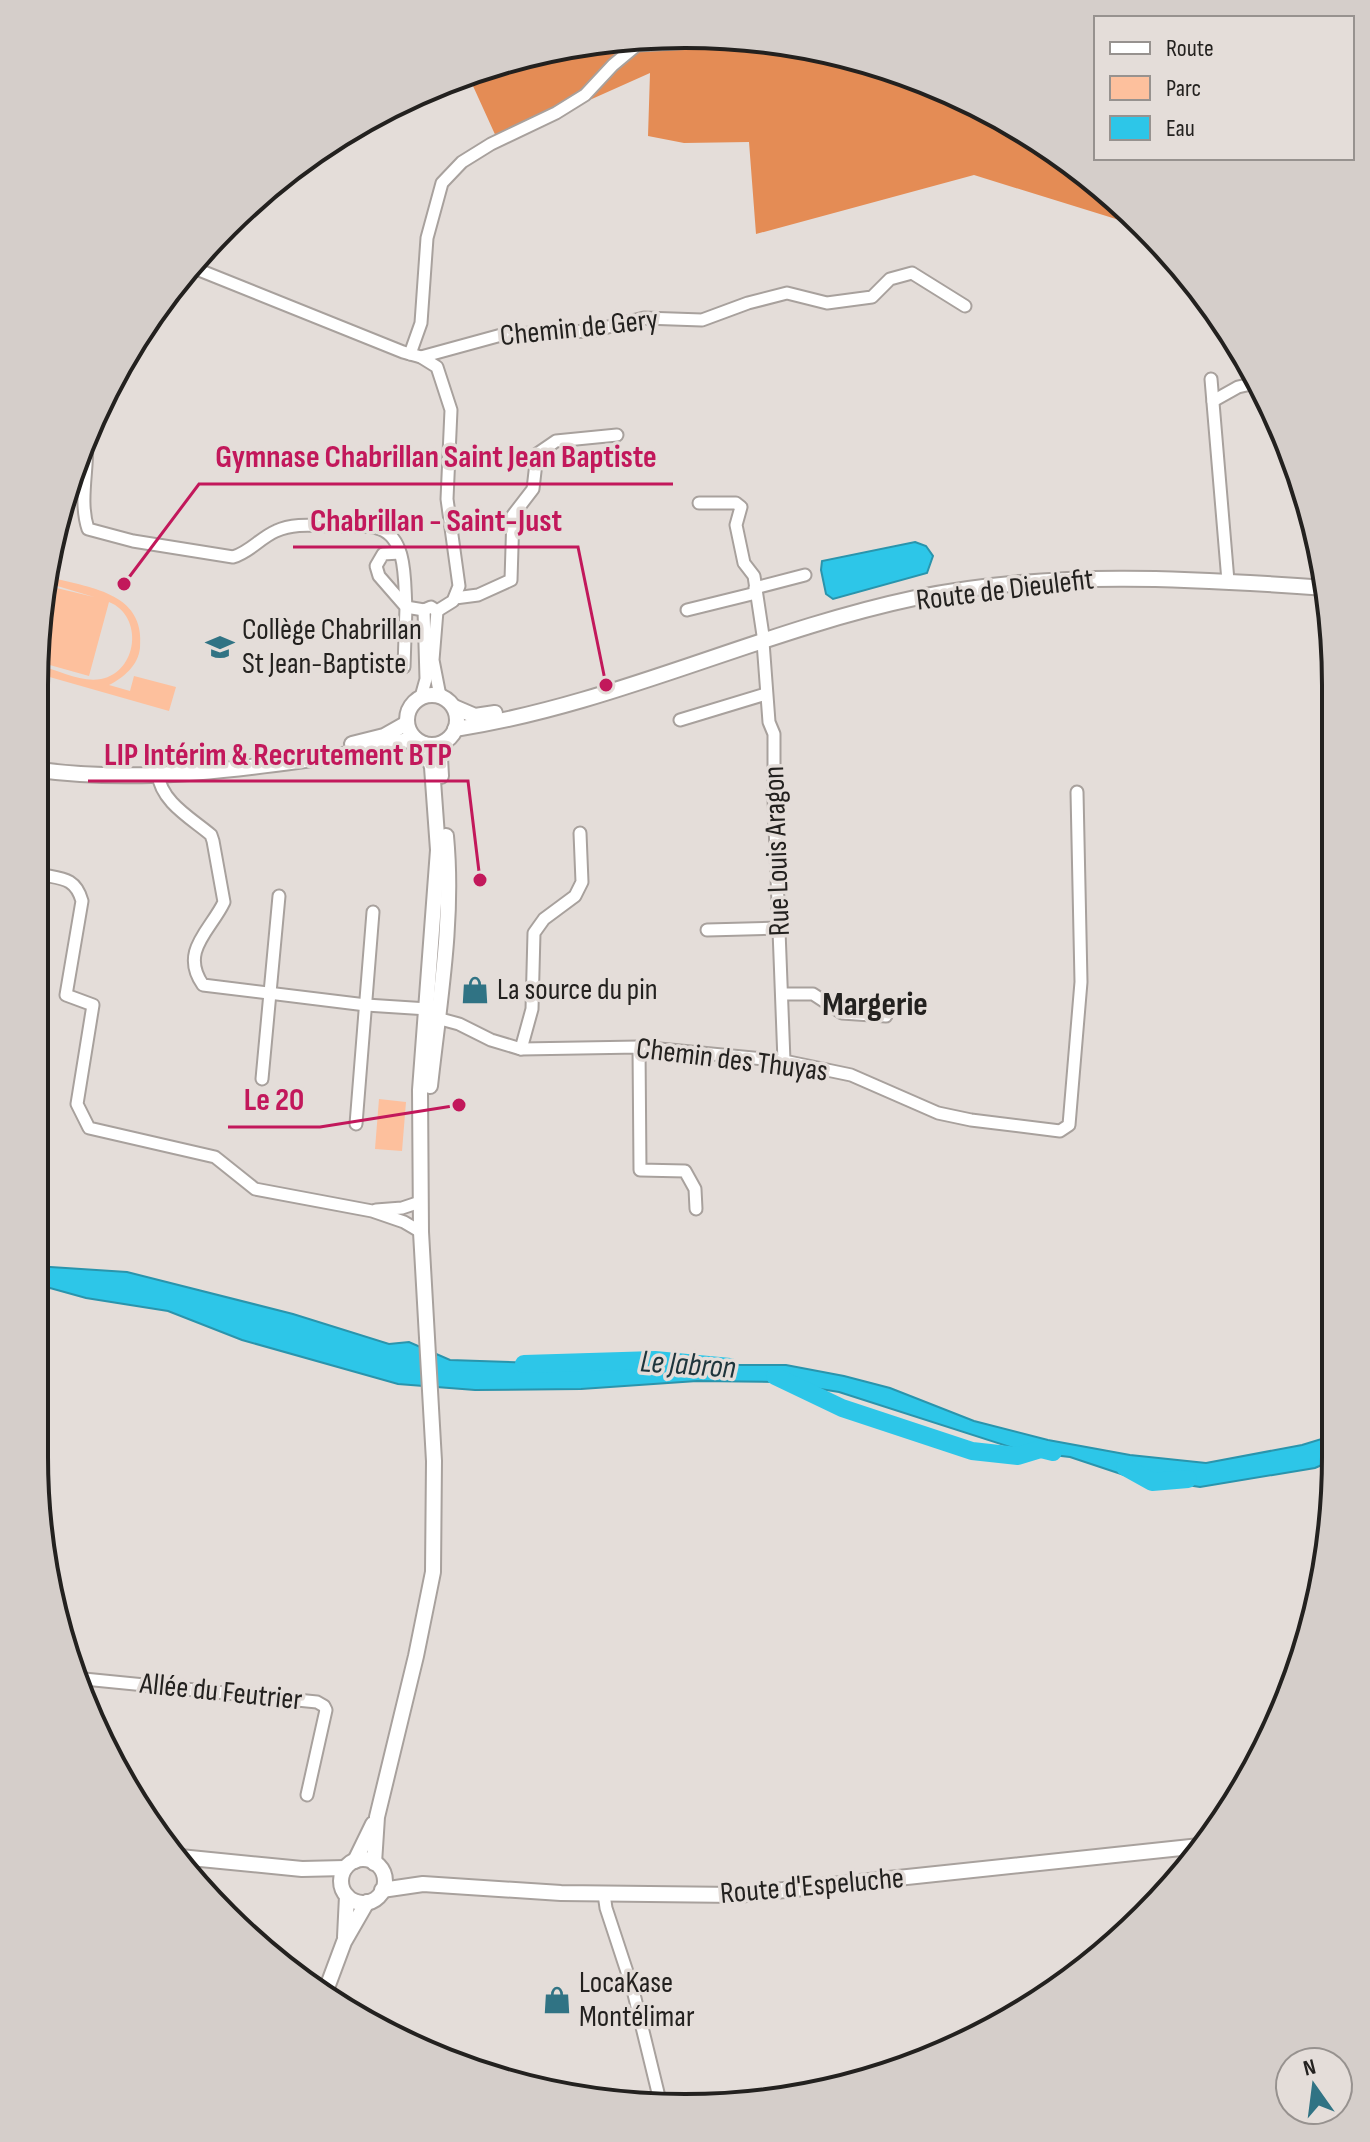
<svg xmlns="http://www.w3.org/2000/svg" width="1370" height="2142" font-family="'Sofia Sans Condensed',sans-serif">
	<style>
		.green { fill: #fdc09d }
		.forest { fill: #e48c55 }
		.water { fill: #2dc6e8; stroke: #2a94ac; stroke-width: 2 }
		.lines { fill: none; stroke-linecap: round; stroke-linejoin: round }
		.river { stroke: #2dc6e8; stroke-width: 18 }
		.street-casing { stroke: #a8a19d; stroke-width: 15 }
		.secondary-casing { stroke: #a8a19d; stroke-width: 18 }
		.street { stroke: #fff; stroke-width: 11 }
		.secondary { stroke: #fff; stroke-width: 14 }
		.labels { text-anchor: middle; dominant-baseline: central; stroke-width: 7; stroke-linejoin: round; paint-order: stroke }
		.street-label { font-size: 30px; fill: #23211f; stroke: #e4ddd9 }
		.poi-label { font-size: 30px; fill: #23211f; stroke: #e4ddd9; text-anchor: start }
		.water-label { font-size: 32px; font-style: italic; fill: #1e353c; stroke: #e4ddd9 }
		.quarter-label { font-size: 34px; font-weight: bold; fill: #23211f; stroke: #e4ddd9 }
		.rim { fill: none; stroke: #23211f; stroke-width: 4 }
		.leader { fill: none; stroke: #c2185b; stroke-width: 3 }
		.callout-dot { fill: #c2185b; stroke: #e4ddd9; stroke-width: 3 }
		.callout-label { font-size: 32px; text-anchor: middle; font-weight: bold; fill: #c2185b; stroke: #e4ddd9; stroke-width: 7; stroke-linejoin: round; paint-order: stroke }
	</style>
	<rect width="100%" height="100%" fill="#e4ddd9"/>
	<!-- green -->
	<g class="green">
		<path d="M 46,576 C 88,588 146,591 140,648 C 138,666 123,678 109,685 L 130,691 L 134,676 L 176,687 L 169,711 L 39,674 L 39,665 C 57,670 82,683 101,679 C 138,672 144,616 109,602 L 89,676 L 39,662 L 40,600 L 44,585 L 94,597 L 44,582 Z"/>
		<path d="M 379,1099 L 406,1102 L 402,1151 L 375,1149 Z"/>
	</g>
	<!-- forest -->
	<path class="forest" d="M 642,35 L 770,40 L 894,68 L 1010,121 L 1114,195 L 1145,228 L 974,175 L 756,234 L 749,142 L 684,143 L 648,136 L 650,73 L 498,141 L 468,75 L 516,56 Z"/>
	<!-- water -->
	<g class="water">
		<path d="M 915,542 L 926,546 L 933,556 L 927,573 L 833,599 L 826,594 L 821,570 L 822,561 Z"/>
		<path d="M 35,1266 L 127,1272 L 293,1314 L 389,1344 L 409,1342 L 450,1360 L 592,1365 L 786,1365 L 844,1376 L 890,1388 L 974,1421 L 1048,1440 L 1130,1455 L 1206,1463 L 1302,1445 L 1331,1436 L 1331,1461 L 1315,1468 L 1200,1487 L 1127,1476 L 1070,1457 L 1026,1452 L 839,1392 L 777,1382 L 697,1381 L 581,1389 L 475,1390 L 398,1384 L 242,1340 L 168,1311 L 86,1298 L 50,1288 L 35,1289 Z"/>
	</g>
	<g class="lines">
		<!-- river -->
		<g class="river">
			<path d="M 524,1364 L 655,1360 L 730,1367"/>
			<path d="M 775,1376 L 842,1408 L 972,1451 L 1018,1456 L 1041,1449 L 1053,1452"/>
			<path d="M 1125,1467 L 1152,1482 L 1188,1479"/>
		</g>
		<defs>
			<g id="street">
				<path d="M 189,266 L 403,352 L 421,357 L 505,334 L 592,331 L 644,318 L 702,320 L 748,303 L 787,293 L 827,303 L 872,297 L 890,279 L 912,273 L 965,306"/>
				<path d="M 410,354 L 421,323 L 427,238 L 442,183 L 462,162 L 491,144 L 556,113 L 585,95 L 613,65 L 637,45 L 714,41 L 758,43 L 797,49 L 801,47"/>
				<path d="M 1211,379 L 1228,581"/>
				<path d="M 1213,401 L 1238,387 L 1260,382"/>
				<path d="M 86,432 C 90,464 78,499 88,529 L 133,541 L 233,557 C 250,552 260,538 276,531 C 295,522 317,526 337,526 C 350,527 368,524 380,529 C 408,539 404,584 406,607 L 424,610 L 431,607 L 437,611 L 453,601 L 459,586 L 447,499 L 451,410 L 437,367 L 421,357"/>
				<path d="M 699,503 L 736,503 L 741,507 L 736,525 L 744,563 L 754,576 L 764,642"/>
				<path d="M 400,553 L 383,554 L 376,566 L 379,576 L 406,607 L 404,667"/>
				<path d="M 755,588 L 805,575"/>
				<path d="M 455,598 L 478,595 L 511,580 L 513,515 L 533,489 L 537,454 L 556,441 L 617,435"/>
				<path d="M 687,610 L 756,593"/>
				<path d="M 437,611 L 433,660 L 440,696"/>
				<path d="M 763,642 L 769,722 L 774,734 L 774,799 L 784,1061"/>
				<path d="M 421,697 L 426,679 L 424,610"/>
				<path d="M 680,720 L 766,694"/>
				<path d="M 158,774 C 161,802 191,818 211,835 L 213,841 L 224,902 C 211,930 179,951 203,985 L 366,1005 L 428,1009"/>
				<path d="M 38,874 C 60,879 75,876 82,901 L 66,995 L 93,1005 L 77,1104 L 89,1128 L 215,1157 L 255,1189 L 372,1211 L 404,1222 L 421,1232"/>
				<path d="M 707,930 L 779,928"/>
				<path d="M 783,994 L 813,994 L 842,1013 L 886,1016"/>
				<path d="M 433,1017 L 459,1024 L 491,1040 L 521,1049 L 639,1047 L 784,1061 L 851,1075 L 938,1113 L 971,1120 L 1060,1131 L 1069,1125 L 1081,982 L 1077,792"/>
				<path d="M 639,1047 L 640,1170 L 685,1171 L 695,1189 L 696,1209"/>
				<path d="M 521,1049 L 532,1009 L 534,933 L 544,919 L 575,896 L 582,882 L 580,833"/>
				<path d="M 262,1079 L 279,896"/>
				<path d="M 356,1124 L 373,912"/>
				<path d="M 376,1210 L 402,1208 L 420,1202"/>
				<path d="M 74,1678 L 317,1702 L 324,1706 L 326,1710 L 307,1795"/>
				<path d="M 604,1894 L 606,1908 L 633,1990 L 661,2105"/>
			</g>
			<g id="secondary">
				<circle cx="432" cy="720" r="25"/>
				<path d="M 454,707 L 475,716 L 495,713"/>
				<path d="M 455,729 C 613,705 759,631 915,598 C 1051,570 1189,578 1326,588"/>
				<path d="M 352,744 L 384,736 L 407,723"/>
				<path d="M 39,770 C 143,784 252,768 356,753 C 376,749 395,741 415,739"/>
				<path d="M 441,776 L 440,758 L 446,741"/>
				<path d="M 430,1086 C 439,1003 454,920 446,836"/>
				<path d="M 180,1857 L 302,1869 L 345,1868"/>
				<circle cx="363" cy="1881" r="22"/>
				<path d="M 355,1861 L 373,1824"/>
				<path d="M 374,1863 L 377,1817 L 416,1656 L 433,1572 L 434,1461 L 421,1232 L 420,1090 L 438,850 L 432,767 L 424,744"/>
				<path d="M 382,1890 L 423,1884 L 561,1893 L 737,1895 L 1200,1846"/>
				<path d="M 345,1937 L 347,1896"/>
				<path d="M 325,1993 L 344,1942 L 367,1902"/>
			</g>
		</defs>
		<!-- street casing -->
		<use href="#street" class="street-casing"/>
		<!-- secondary casing -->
		<use href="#secondary" class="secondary-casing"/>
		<!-- street -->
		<use href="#street" class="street"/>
		<!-- secondary -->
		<use href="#secondary" class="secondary"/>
	</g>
	<!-- icons -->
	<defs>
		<symbol id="school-bare" viewBox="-9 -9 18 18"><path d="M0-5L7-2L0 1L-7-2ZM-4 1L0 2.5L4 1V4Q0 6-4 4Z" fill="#307384" stroke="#e4ddd9" stroke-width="2.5" paint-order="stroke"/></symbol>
		<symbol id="shop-bare" viewBox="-9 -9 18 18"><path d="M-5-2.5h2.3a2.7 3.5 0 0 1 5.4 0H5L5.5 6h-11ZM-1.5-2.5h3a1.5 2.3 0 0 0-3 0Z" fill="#307384" stroke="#e4ddd9" stroke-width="2.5" paint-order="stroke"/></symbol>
	</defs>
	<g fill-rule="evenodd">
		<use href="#school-bare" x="200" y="627" width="40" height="40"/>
		<use href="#shop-bare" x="455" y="970" width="40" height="40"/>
		<use href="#shop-bare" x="537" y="1980" width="40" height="40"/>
	</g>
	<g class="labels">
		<!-- street labels -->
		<g class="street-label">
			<text transform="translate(579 328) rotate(-6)">Chemin de Gery</text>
			<text transform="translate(1005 590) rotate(-7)">Route de Dieulefit</text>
			<text transform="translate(777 851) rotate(-92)">Rue Louis Aragon</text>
			<text transform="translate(732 1060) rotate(7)">Chemin des Thuyas</text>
			<text transform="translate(221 1692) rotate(6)">Allée du Feutrier</text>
			<text transform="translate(812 1886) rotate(-5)">Route d'Espeluche</text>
		</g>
		<!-- poi labels -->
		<g class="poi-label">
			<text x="242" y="630">Collège Chabrillan<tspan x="242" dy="34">St Jean-Baptiste</tspan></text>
			<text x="497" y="990">La source du pin</text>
			<text x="579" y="1983">LocaKase<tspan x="579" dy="34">Montélimar</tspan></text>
		</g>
		<!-- water labels -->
		<g class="water-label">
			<text transform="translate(688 1365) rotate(4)">Le Jabron</text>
		</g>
		<!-- quarter labels -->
		<g class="quarter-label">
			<text x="875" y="1004">Margerie</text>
		</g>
	</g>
	<!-- crop -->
	<path d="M0 0H1370V2142H0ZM685 48H685A637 637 0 0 1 1322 685V1457A637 637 0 0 1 685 2094H685A637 637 0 0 1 48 1457V685A637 637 0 0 1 685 48Z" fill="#d5ceca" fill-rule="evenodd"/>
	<path class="rim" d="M685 48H685A637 637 0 0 1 1322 685V1457A637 637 0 0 1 685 2094H685A637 637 0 0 1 48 1457V685A637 637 0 0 1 685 48Z"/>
	<!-- callouts -->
	<path class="leader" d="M124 584L199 484H673M606 685L578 547H293M480 880L468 781H88M459 1105L320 1127H228"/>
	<g class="callout-dot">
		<circle cx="124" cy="584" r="8"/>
		<circle cx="606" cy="685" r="8"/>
		<circle cx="480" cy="880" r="8"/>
		<circle cx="459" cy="1105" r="8"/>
	</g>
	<g class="callout-label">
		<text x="436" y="467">Gymnase Chabrillan Saint Jean Baptiste</text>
		<text x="436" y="531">Chabrillan - Saint-Just</text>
		<text x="278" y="765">LIP Intérim &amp; Recrutement BTP</text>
		<text x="274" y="1110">Le 20</text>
	</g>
	<!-- legend -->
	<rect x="1094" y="16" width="260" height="144" fill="#e4ddd9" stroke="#97928f" stroke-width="2"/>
	<rect x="1110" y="42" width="40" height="12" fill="#ffffff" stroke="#97928f" stroke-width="2"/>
	<text x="1166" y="56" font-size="24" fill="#23211f">Route</text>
	<rect x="1110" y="76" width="40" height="24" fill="#fdc09d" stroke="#97928f" stroke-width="2"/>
	<text x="1166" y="96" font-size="24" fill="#23211f">Parc</text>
	<rect x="1110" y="116" width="40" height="24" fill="#2dc6e8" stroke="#97928f" stroke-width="2"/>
	<text x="1166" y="136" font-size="24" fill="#23211f">Eau</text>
	<!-- north arrow -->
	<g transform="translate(1314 2086) rotate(346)"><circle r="38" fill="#e4ddd9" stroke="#97928f" stroke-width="2"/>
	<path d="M0-6L14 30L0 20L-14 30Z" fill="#307384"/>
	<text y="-12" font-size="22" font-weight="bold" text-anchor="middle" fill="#23211f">N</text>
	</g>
</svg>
